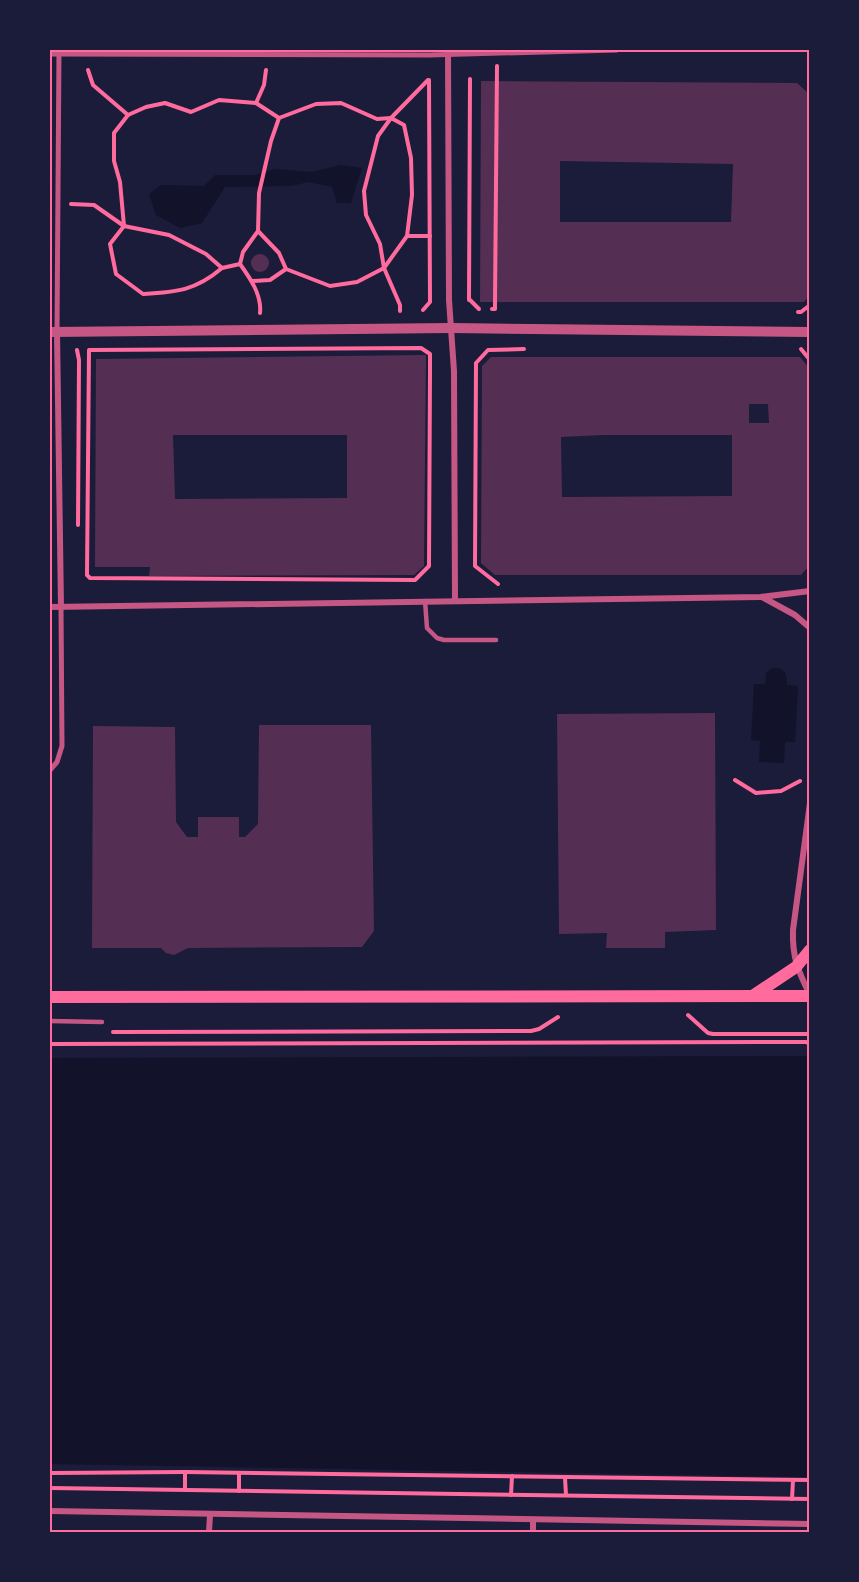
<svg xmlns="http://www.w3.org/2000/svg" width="859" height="1582" font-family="Karla,sans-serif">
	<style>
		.water { fill: #12122b }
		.building { fill: #542f53; fill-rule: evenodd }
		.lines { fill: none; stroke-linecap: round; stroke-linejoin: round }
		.path { stroke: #ff6b9d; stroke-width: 4 }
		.service { stroke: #c65784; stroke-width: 4.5 }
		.pedestrian { stroke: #c65784; stroke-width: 5 }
		.minor { stroke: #c65784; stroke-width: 6 }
		.tertiary { stroke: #c65784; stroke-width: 10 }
		.secondary { stroke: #ff6b9d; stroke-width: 12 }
		.neatline { fill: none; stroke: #ff6b9d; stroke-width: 2 }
	</style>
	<rect width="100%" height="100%" fill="#1b1b3a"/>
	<!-- water -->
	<g class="water">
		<path d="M 340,165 L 362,168 L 351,203 L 337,203 L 332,187 L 309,182 L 291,186 L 225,187 L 202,223 L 180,228 L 156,215 L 149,194 L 161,185 L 204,186 L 215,175 L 255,175 L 275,169 L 312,172 Z"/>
		<path d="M 772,668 C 785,666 787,675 787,685 L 798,686 L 795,742 L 785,742 L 784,763 L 759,762 L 760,741 L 751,740 L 754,684 L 765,684 L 766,673 Z"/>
		<path d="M 809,1056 L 809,1477 L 50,1464 L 50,1058 Z"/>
	</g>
	<!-- building -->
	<g class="building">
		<path d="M 481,81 L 797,83 L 808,93 L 809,296 L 804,302 L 480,302 ZM 560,161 L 733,164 L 731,222 L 560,222 Z"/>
		<circle cx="260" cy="263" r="9"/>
		<path d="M 426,355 L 424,566 L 414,575 L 149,576 L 150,567 L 95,567 L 96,359 ZM 173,435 L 347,435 L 347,498 L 175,499 Z"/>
		<path d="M 491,357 L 800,357 L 809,368 L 810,565 L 801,575 L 495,575 L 481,563 L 482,366 ZM 749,404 L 768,404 L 769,423 L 749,423 ZM 604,435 L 732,435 L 732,496 L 562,497 L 561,437 Z"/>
		<path d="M 715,713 L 716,930 L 665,932 L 665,948 L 606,948 L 607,933 L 559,934 L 557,714 Z"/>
		<path d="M 259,725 L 371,725 L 374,931 L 362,947 L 188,948 L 174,955 L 166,953 L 161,948 L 92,948 L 93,726 L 175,727 L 176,822 L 187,837 L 198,837 L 198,817 L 239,817 L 239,837 L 245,837 L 258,824 Z"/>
	</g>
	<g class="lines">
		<!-- path -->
		<g class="path">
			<path d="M 88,70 L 93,85 L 128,115"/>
			<path d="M 256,103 L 264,85 L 266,70"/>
			<path d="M 341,103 L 377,119 L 391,118 L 404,125 L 411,158 L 412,195 L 407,236 L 384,268 L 357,282 L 330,286 L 286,269 L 279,253 L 258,231 L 259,193 L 271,141 L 279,118 L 316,104 Z"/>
			<path d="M 71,204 L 94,205 L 124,226 L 169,235 L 206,254 L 222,268 L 240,264 C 250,278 262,295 260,313"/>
			<path d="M 407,236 L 430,236"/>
			<path d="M 240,264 L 243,252 L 258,231"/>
			<path d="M 222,268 C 195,291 176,292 143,294 L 116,274 L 110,244 L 124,226 L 120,182 L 114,161 L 114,133 L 128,115 L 146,107 L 165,103 L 191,112 L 219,100 L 256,103 L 279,118"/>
			<path d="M 252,281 L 270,280 L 286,269"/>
			<path d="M 469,300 L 470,79"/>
			<path d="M 470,300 L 479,309"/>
			<path d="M 492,309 L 495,309 L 495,302 L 497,66"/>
			<path d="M 423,310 L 430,302 L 429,80"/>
			<path d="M 400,311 L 400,305 L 384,268 L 380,244 L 366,215 L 364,191 L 378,136 L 391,118 L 428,80"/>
			<path d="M 798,312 L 801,312 L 810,305"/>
			<path d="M 421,348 L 430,354 L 430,372 L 429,566 L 415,580 L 90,578 L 87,575 L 89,350 Z"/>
			<path d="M 801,349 L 810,360"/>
			<path d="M 77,350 L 79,360 L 78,525"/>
			<path d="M 498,584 L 475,566 L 476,363 L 488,350 L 524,349"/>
			<path d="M 735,780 L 756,793 L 781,791 L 800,781"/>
			<path d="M 688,1015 L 708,1033 L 713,1034 L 810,1034"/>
			<path d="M 113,1032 L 531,1031 L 539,1029 L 558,1017"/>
			<path d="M 50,1044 L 806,1042 L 810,1044"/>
			<path d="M 50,1473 L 185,1472 L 810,1480"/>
			<path d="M 239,1474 L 239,1491"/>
			<path d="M 565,1478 L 566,1495"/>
			<path d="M 50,1488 L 810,1499"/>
			<path d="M 185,1490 L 185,1472"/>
			<path d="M 511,1495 L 512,1476"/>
			<path d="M 792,1499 L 793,1480"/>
		</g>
		<!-- service -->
		<g class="service">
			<path d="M 425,601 L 427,628 L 437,638 L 444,640 L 496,640"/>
			<path d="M 50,1021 L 102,1022"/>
		</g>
		<!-- pedestrian -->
		<g class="pedestrian">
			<path d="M 50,54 L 429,55 L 617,50"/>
			<path d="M 57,332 L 59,50"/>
			<path d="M 50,770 L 57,762 L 62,746 L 61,607"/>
		</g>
		<!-- minor -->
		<g class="minor">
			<path d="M 448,50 L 449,300 L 454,371 L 455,601"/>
			<path d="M 57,332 L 61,607"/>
			<path d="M 762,597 L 795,615 L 810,628"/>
			<path d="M 50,607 L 761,597 L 810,591"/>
			<path d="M 810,803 L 793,930 C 792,957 798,971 810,995"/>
			<path d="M 50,1511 L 810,1524"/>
			<path d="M 209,1532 L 210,1515"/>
			<path d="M 533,1532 L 533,1520"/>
		</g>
		<!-- tertiary -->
		<path class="tertiary" d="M 50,332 L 451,328 L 810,332"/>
		<!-- secondary -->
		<g class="secondary">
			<path d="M 754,995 L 796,967 L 810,950"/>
			<path d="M 50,997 L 810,996"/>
		</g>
	</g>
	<!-- border -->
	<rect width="859" height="1582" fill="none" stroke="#1b1b3a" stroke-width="102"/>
	<rect x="51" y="51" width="757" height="1480" class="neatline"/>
</svg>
